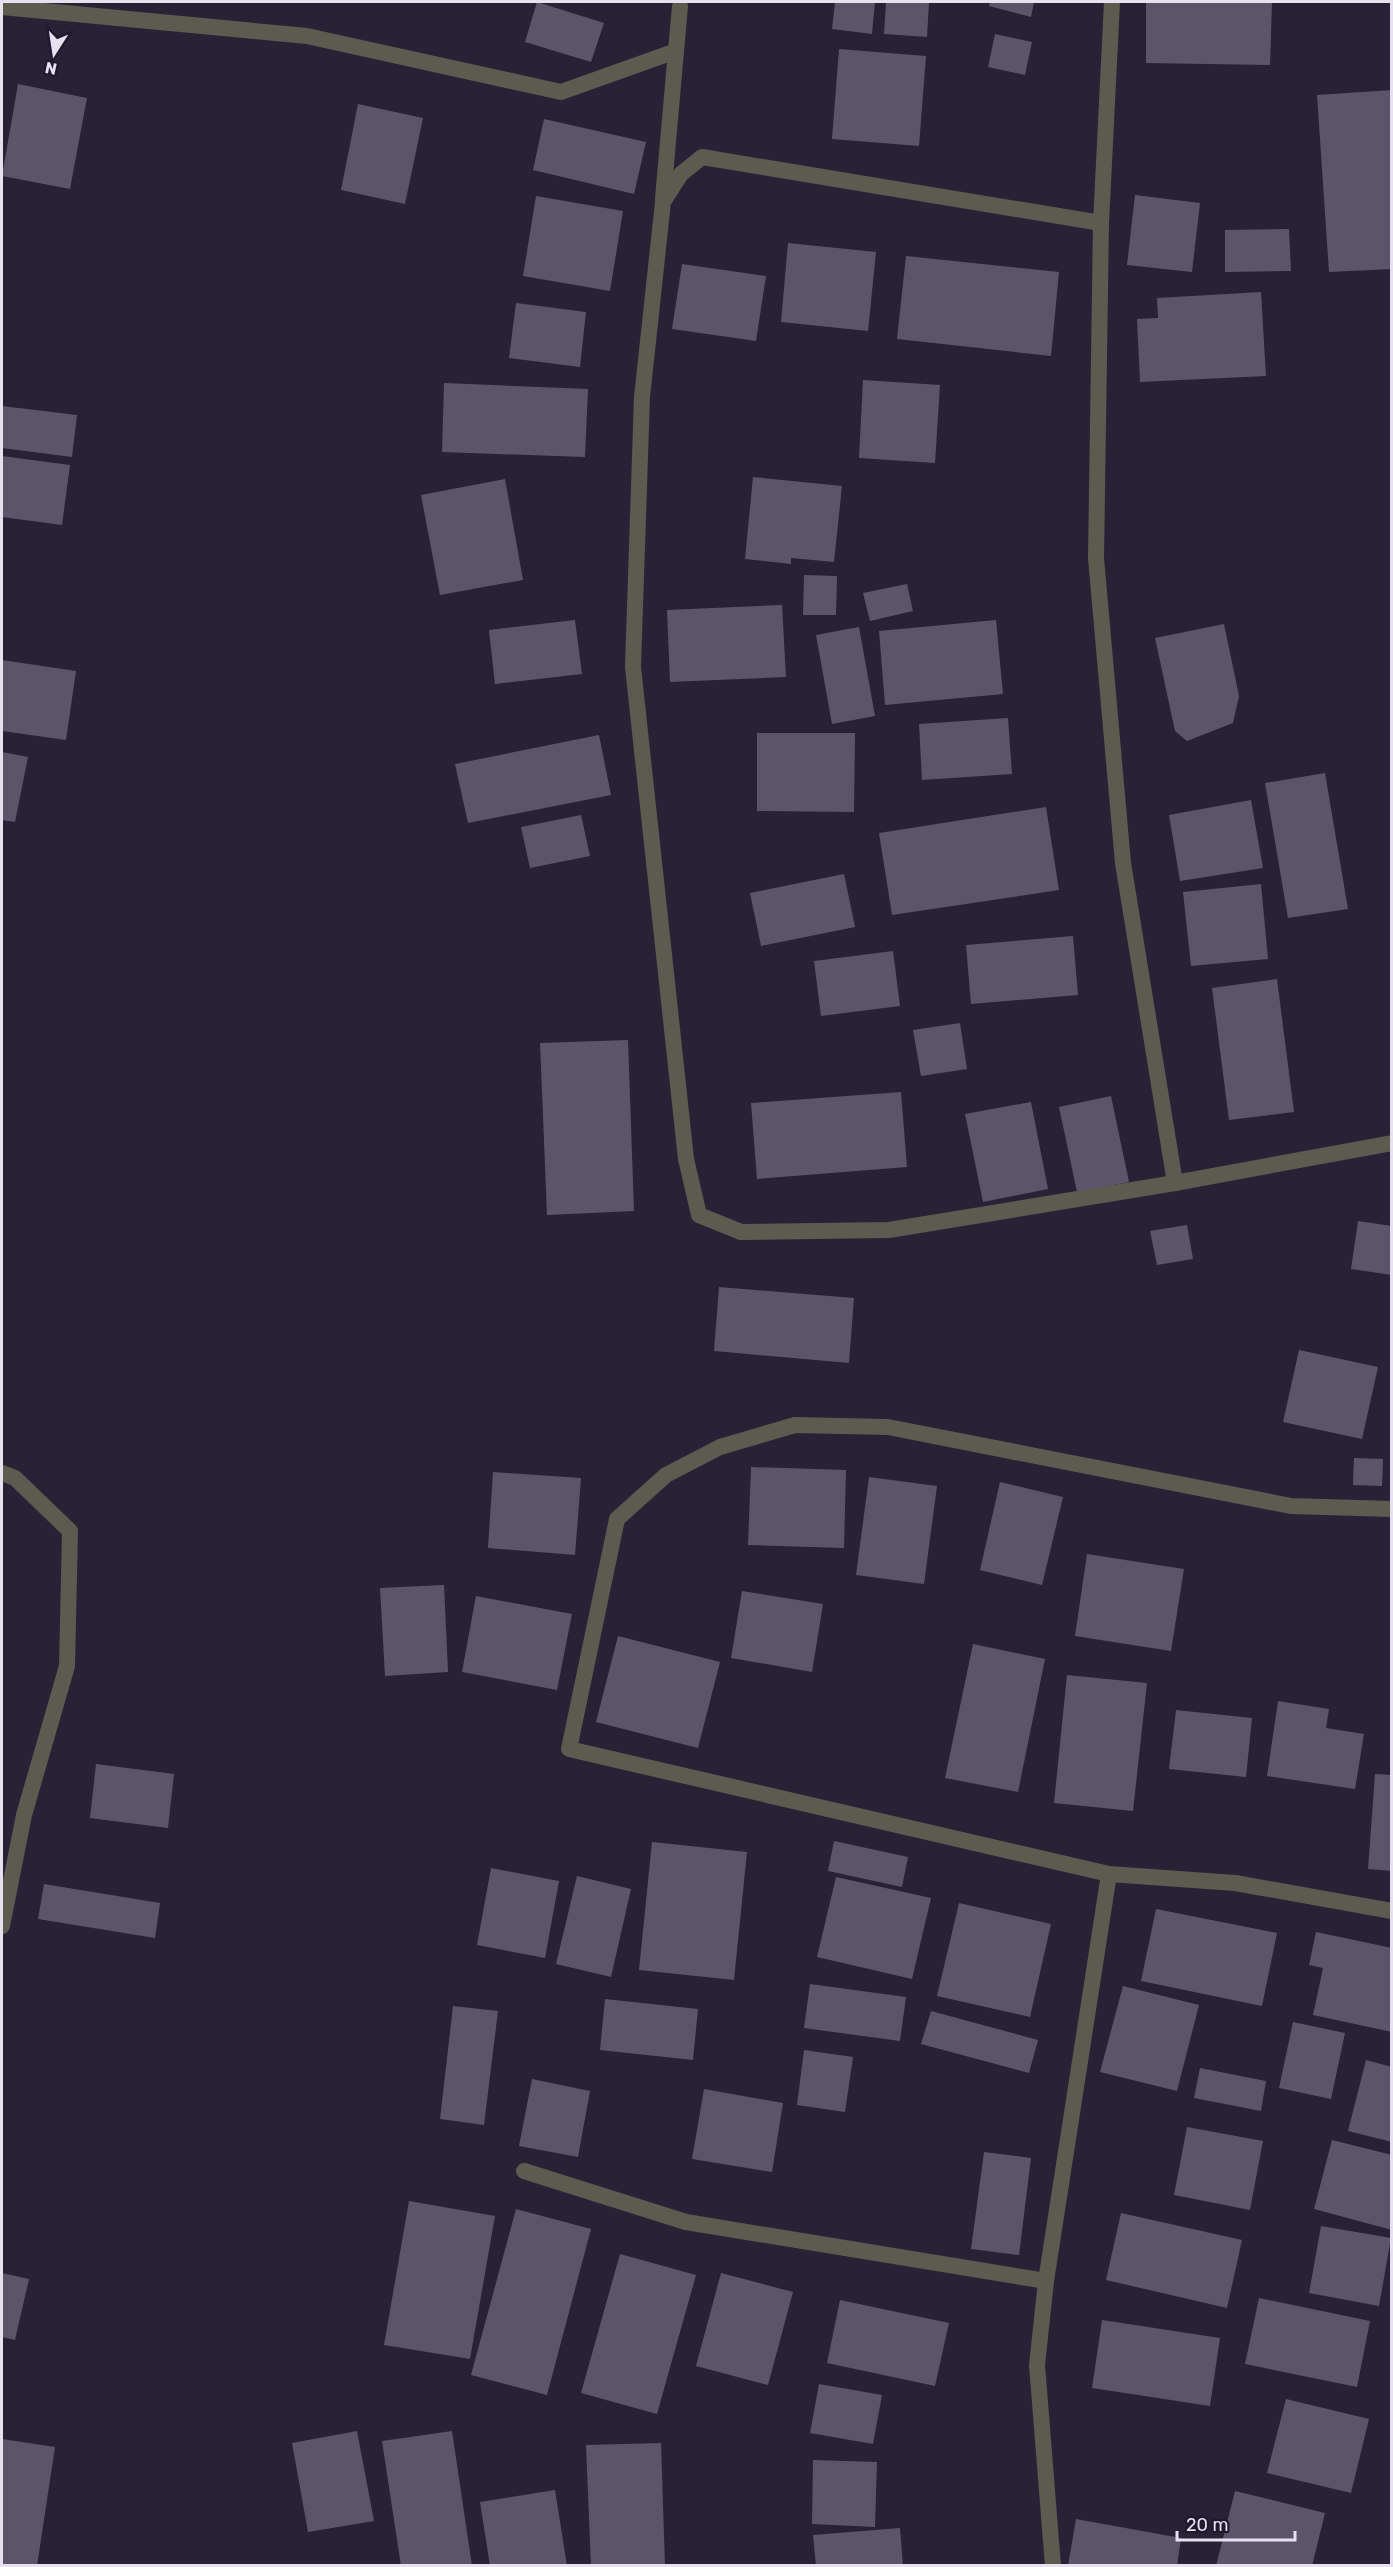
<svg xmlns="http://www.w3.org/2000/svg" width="1393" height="2567" font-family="Rubik,sans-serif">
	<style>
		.building { fill: #5b556c }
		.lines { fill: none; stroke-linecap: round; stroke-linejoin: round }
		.minor { stroke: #5d5a50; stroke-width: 16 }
	</style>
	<rect width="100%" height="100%" fill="#282236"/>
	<!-- building -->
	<g class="building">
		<path d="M 537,2 L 604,23 L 591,62 L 525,42 Z"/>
		<path d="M 835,2 L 875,2 L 872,34 L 832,29 Z"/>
		<path d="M 886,2 L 929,2 L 927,37 L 884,34 Z"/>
		<path d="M 990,2 L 1034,2 L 1031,17 L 989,6 Z"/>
		<path d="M 1146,2 L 1272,2 L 1270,65 L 1146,63 Z"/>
		<path d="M 995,34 L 1032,42 L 1025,75 L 988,67 Z"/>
		<path d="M 839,49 L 926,56 L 919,146 L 832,139 Z"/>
		<path d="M 18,84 L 87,98 L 70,189 L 2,176 Z"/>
		<path d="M 1392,90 L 1392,269 L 1329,272 L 1317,95 Z"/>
		<path d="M 358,104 L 423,118 L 405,204 L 341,190 Z"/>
		<path d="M 544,119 L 646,142 L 634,194 L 533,170 Z"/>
		<path d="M 1135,195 L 1200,203 L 1192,272 L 1127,265 Z"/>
		<path d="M 536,196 L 623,211 L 610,291 L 523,276 Z"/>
		<path d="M 1289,229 L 1291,271 L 1225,272 L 1225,230 Z"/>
		<path d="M 788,243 L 876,252 L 868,331 L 781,322 Z"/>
		<path d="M 906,256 L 1059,272 L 1051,356 L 897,339 Z"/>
		<path d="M 682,264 L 766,276 L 756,341 L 672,329 Z"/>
		<path d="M 1261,292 L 1266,376 L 1140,382 L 1137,319 L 1158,318 L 1157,298 Z"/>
		<path d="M 516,303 L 586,312 L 580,367 L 509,358 Z"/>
		<path d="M 863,380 L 940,385 L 935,463 L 859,458 Z"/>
		<path d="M 444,383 L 588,389 L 585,457 L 442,452 Z"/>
		<path d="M 2,406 L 77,415 L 72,457 L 2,448 Z"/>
		<path d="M 2,456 L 70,465 L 62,525 L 2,517 Z"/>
		<path d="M 753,477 L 842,486 L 834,562 L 791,558 L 791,564 L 745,559 Z"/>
		<path d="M 505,479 L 523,580 L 440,595 L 421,495 Z"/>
		<path d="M 804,575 L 837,576 L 836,615 L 803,615 Z"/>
		<path d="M 907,584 L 913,611 L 870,621 L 863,593 Z"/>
		<path d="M 782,605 L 786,677 L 670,682 L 667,610 Z"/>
		<path d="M 575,620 L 582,674 L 495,684 L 489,630 Z"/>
		<path d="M 996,620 L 1003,694 L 885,705 L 879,631 Z"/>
		<path d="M 1224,624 L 1239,696 L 1233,723 L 1187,741 L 1175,731 L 1155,638 Z"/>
		<path d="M 859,627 L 875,716 L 832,724 L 816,635 Z"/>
		<path d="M 2,660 L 76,671 L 66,740 L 2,731 Z"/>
		<path d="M 1008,718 L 1012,774 L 922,780 L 919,724 Z"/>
		<path d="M 757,733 L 855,733 L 854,812 L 757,811 Z"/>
		<path d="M 599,735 L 611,795 L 468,823 L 455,764 Z"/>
		<path d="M 2,752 L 28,757 L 15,822 L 2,820 Z"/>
		<path d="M 1325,773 L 1348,909 L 1288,918 L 1265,783 Z"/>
		<path d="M 1251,800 L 1263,868 L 1180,881 L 1169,815 Z"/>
		<path d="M 1046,807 L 1059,890 L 892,915 L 879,833 Z"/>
		<path d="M 581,815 L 590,856 L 530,868 L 521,827 Z"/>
		<path d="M 844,874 L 855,927 L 761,946 L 750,893 Z"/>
		<path d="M 1261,884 L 1268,959 L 1191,966 L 1183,892 Z"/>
		<path d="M 1073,936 L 1078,995 L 971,1004 L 966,945 Z"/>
		<path d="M 893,951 L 900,1006 L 821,1016 L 814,961 Z"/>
		<path d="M 1277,979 L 1294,1112 L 1229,1120 L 1212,988 Z"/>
		<path d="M 960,1023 L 967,1069 L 921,1076 L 913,1030 Z"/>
		<path d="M 628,1040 L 634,1211 L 547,1215 L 540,1043 Z"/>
		<path d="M 901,1092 L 907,1167 L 757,1179 L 751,1103 Z"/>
		<path d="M 1111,1096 L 1129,1182 L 1077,1192 L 1059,1107 Z"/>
		<path d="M 1031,1102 L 1048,1189 L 983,1202 L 965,1114 Z"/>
		<path d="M 1358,1221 L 1392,1226 L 1392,1275 L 1351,1269 Z"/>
		<path d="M 1187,1225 L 1193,1259 L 1157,1265 L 1150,1231 Z"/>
		<path d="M 719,1287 L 854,1298 L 849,1363 L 714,1351 Z"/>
		<path d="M 1299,1350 L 1378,1367 L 1362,1439 L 1283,1422 Z"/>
		<path d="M 1354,1458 L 1383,1459 L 1382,1486 L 1353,1485 Z"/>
		<path d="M 751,1467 L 846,1470 L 844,1548 L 748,1545 Z"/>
		<path d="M 493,1472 L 581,1478 L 575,1555 L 488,1548 Z"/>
		<path d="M 869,1477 L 937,1486 L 924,1584 L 856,1575 Z"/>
		<path d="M 1000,1482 L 1063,1497 L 1042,1585 L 980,1570 Z"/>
		<path d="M 1087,1554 L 1184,1569 L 1171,1651 L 1075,1636 Z"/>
		<path d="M 444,1585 L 448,1672 L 385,1676 L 380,1588 Z"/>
		<path d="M 742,1591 L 823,1604 L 812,1672 L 731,1658 Z"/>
		<path d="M 476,1596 L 572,1614 L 557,1690 L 462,1672 Z"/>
		<path d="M 618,1636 L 720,1662 L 698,1748 L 596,1722 Z"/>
		<path d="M 973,1644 L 1045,1659 L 1018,1792 L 945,1778 Z"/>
		<path d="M 1067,1675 L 1147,1683 L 1133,1811 L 1054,1803 Z"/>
		<path d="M 1278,1701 L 1329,1709 L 1326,1728 L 1364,1734 L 1355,1789 L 1267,1776 Z"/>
		<path d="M 1176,1710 L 1252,1718 L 1246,1777 L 1169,1769 Z"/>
		<path d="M 96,1764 L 174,1774 L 168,1828 L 90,1818 Z"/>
		<path d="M 1375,1774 L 1392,1775 L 1392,1871 L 1368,1869 Z"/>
		<path d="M 834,1841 L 908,1857 L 902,1887 L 828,1871 Z"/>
		<path d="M 652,1842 L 747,1852 L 734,1980 L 639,1970 Z"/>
		<path d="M 491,1868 L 559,1881 L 545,1958 L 477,1945 Z"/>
		<path d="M 577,1876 L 631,1889 L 611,1977 L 556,1964 Z"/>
		<path d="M 836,1877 L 931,1898 L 912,1979 L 817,1957 Z"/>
		<path d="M 44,1884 L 160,1903 L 155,1938 L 38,1919 Z"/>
		<path d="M 959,1903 L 1051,1924 L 1030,2017 L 937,1996 Z"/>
		<path d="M 1156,1909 L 1277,1933 L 1262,2006 L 1141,1981 Z"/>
		<path d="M 1316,1932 L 1392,1948 L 1392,2032 L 1313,2015 L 1323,1968 L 1309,1965 Z"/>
		<path d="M 810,1984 L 906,1997 L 900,2041 L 804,2028 Z"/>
		<path d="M 1123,1986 L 1199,2005 L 1177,2091 L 1100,2072 Z"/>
		<path d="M 605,1999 L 698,2009 L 693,2060 L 600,2050 Z"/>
		<path d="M 453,2006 L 498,2011 L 484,2125 L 440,2119 Z"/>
		<path d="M 931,2011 L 1038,2040 L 1029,2073 L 921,2044 Z"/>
		<path d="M 1293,2022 L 1345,2033 L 1331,2099 L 1279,2088 Z"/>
		<path d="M 804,2050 L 853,2057 L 845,2112 L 797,2105 Z"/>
		<path d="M 1366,2060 L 1392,2067 L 1392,2142 L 1348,2131 Z"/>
		<path d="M 1200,2068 L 1266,2081 L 1261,2111 L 1194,2098 Z"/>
		<path d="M 532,2079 L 590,2091 L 578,2157 L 519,2146 Z"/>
		<path d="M 704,2089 L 783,2103 L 772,2172 L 692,2159 Z"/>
		<path d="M 1187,2127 L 1263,2141 L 1250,2210 L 1174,2195 Z"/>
		<path d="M 1332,2140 L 1392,2155 L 1392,2230 L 1314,2209 Z"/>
		<path d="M 984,2152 L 1031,2158 L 1019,2255 L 971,2249 Z"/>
		<path d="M 409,2201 L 495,2216 L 470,2359 L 384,2345 Z"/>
		<path d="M 516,2209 L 591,2229 L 547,2395 L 471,2375 Z"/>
		<path d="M 1121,2213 L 1242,2240 L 1227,2308 L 1106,2280 Z"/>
		<path d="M 1321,2226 L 1391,2238 L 1379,2306 L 1309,2293 Z"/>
		<path d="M 620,2254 L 696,2275 L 657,2414 L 581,2393 Z"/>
		<path d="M 2,2273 L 29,2279 L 15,2340 L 2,2337 Z"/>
		<path d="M 721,2273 L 793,2292 L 768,2385 L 696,2366 Z"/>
		<path d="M 1259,2298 L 1370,2321 L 1357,2387 L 1245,2364 Z"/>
		<path d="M 840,2300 L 949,2323 L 935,2386 L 827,2363 Z"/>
		<path d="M 1102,2320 L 1220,2338 L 1210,2406 L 1092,2388 Z"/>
		<path d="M 819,2384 L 882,2395 L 873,2444 L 810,2433 Z"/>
		<path d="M 1286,2399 L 1369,2419 L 1351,2493 L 1267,2473 Z"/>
		<path d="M 357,2431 L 374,2521 L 308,2532 L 292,2443 Z"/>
		<path d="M 452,2431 L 472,2566 L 401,2566 L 382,2441 Z"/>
		<path d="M 2,2439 L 55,2447 L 37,2566 L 2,2566 Z"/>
		<path d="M 661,2443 L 665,2566 L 591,2566 L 586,2445 Z"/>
		<path d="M 813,2460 L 877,2462 L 875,2527 L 812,2524 Z"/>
		<path d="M 555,2490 L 567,2566 L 490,2566 L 480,2502 Z"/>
		<path d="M 1235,2491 L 1325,2513 L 1312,2566 L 1216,2566 Z"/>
		<path d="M 1076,2519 L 1181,2538 L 1177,2566 L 1068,2566 Z"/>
		<path d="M 900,2528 L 903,2566 L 816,2566 L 813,2535 Z"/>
	</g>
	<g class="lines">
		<!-- minor -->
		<g class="minor">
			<path d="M 1112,2 L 1101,223 L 1096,558 L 1123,863 L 1175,1183"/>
			<path d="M 2,7 L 307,36 L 561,92 L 676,51"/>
			<path d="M 663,198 L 680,6"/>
			<path d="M 1101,223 L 702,157 L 681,174 L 663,202 L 642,397 L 633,667 L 686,1159 L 699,1215 L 741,1232 L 889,1230 L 1175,1183 L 1392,1143"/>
			<path d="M 2,1473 L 15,1478 L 70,1531 L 67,1666 L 24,1815 L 2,1926"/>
			<path d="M 1392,1509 L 1291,1506 L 888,1427 L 795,1425 L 720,1447 L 666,1475 L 617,1519 L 569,1749 L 1109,1874 L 1235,1883 L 1392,1911"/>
			<path d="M 524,2171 L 686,2222 L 1046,2281"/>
			<path d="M 1053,2566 L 1037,2365 L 1046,2281 L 1109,1874"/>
		</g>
	</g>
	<!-- border -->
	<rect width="1393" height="2567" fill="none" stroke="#e5e1ef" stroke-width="6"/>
	<!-- north arrow -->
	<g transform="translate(54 54) rotate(192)" stroke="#1e192c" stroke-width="4.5" paint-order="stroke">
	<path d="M0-4.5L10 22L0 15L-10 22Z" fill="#e5e1ef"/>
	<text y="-9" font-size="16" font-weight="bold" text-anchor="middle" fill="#e5e1ef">N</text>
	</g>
	<!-- scale -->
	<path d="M1177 2531v9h118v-9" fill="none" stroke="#e5e1ef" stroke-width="3"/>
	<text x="1186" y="2531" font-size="18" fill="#e5e1ef" stroke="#1e192c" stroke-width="4.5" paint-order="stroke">20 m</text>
</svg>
